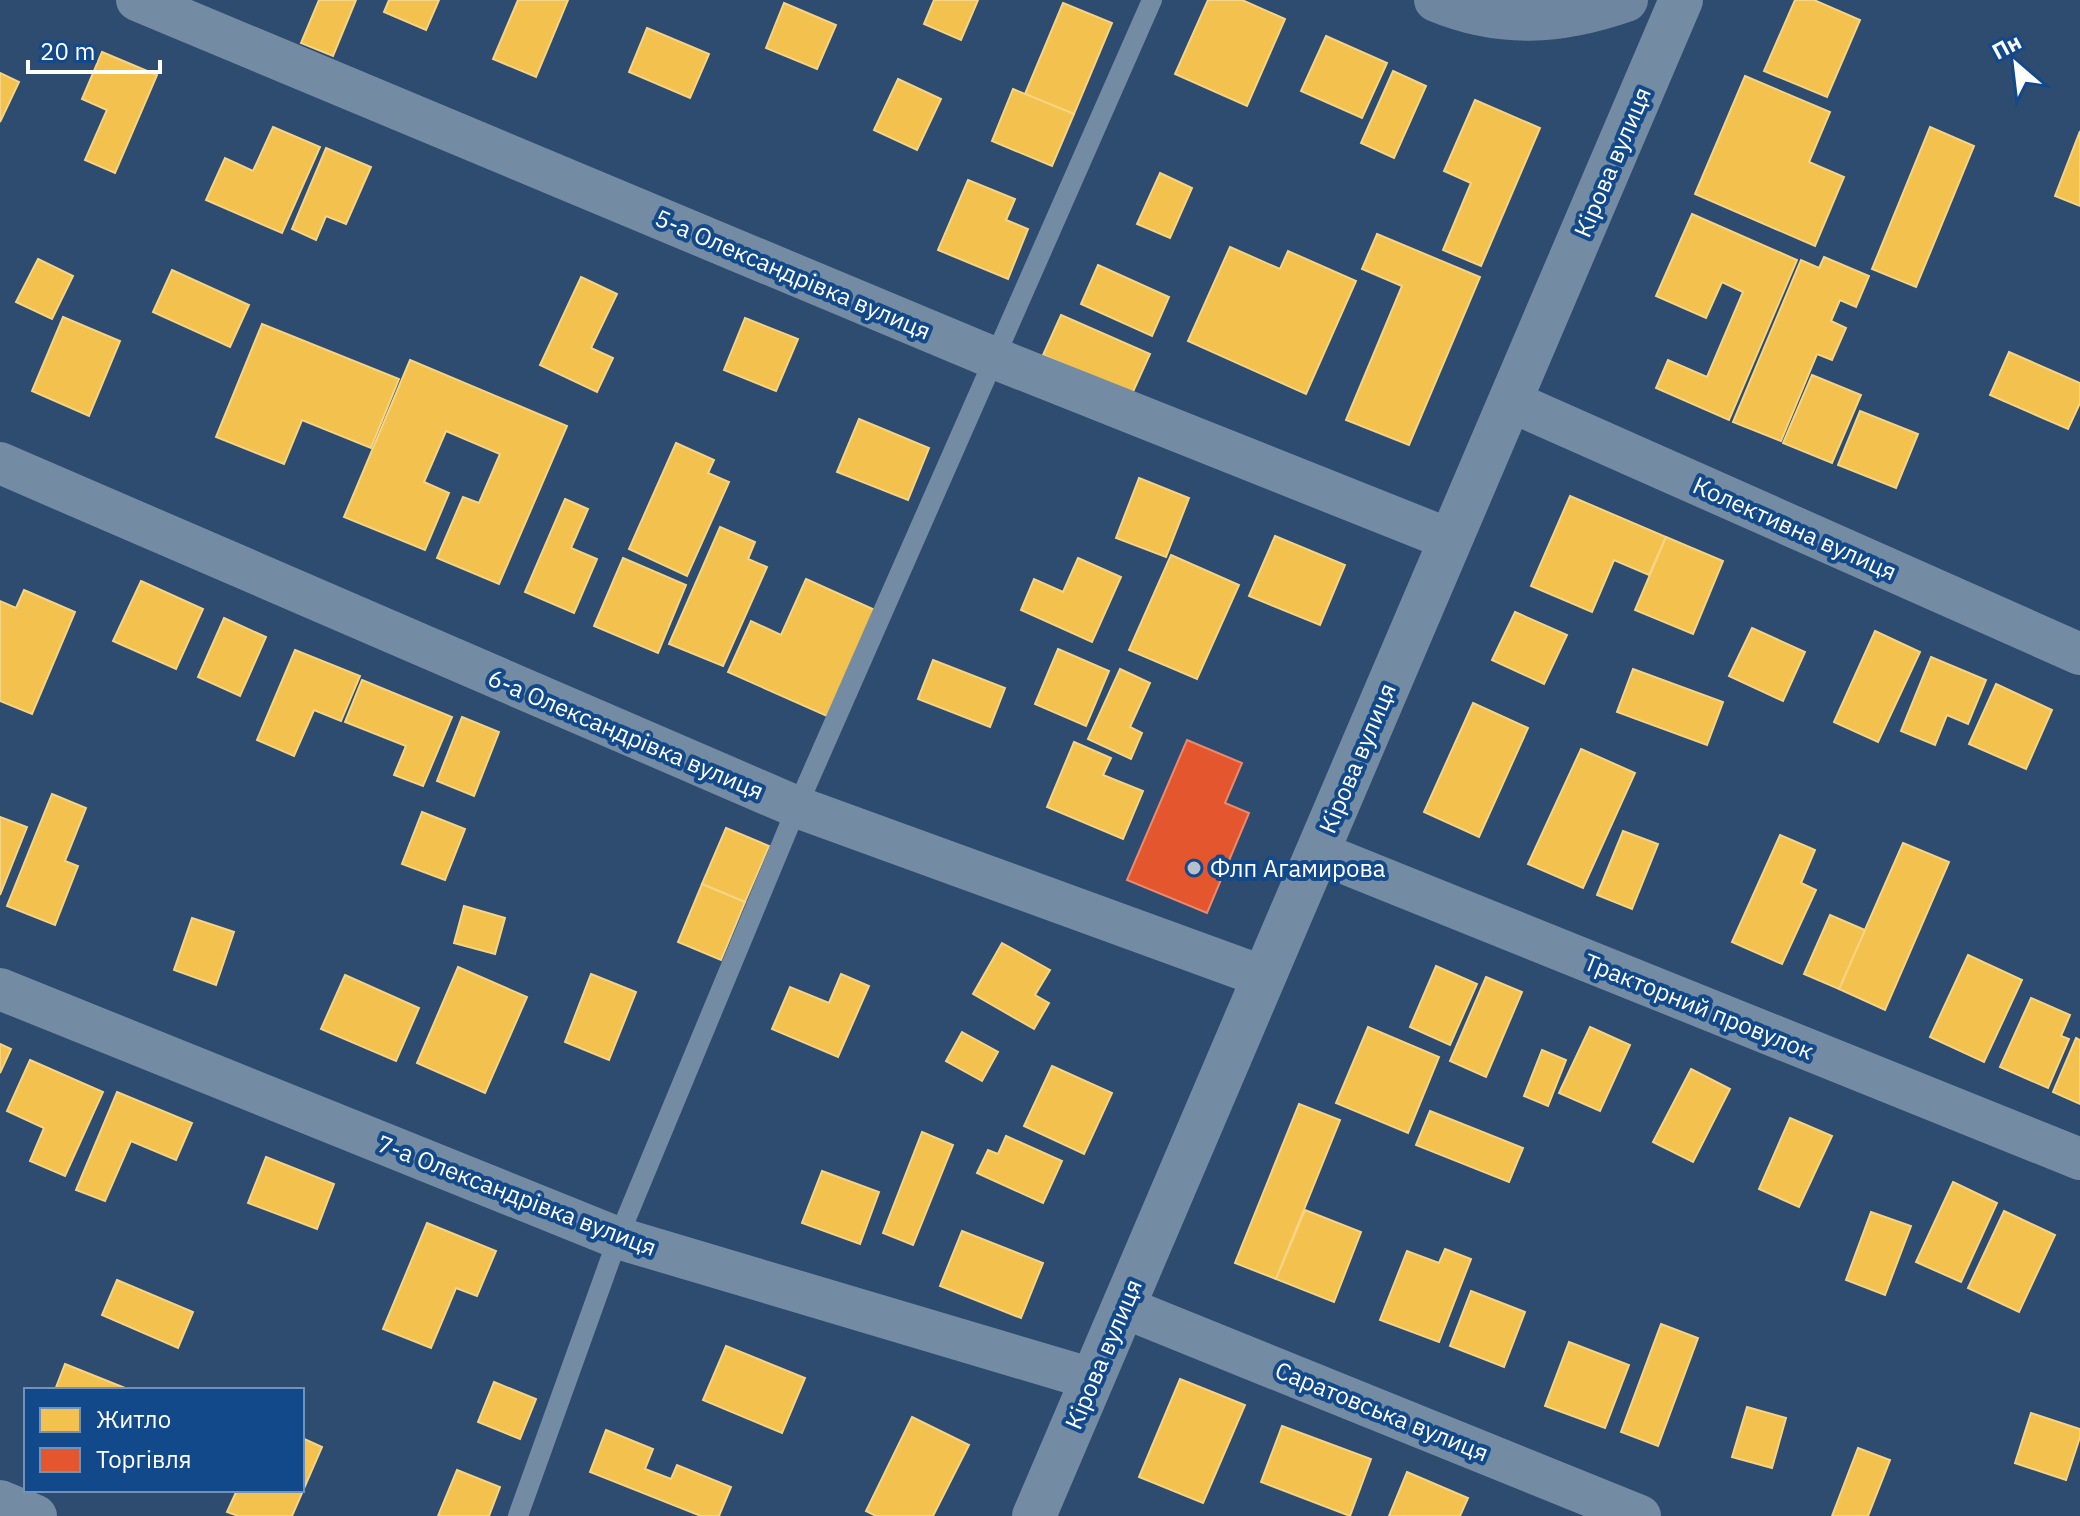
<svg xmlns="http://www.w3.org/2000/svg" width="2080" height="1516" font-family="'IBM Plex Sans',sans-serif">
	<style>
		.homes { fill: #f2c14e; stroke: #f6d483; stroke-width: 2 }
		.shops { fill: #e4572e; stroke: #ec896d; stroke-width: 2 }
		.lines { fill: none; stroke-linecap: round; stroke-linejoin: round }
		.service { stroke: #748ba4; stroke-width: 20 }
		.minor { stroke: #748ba4; stroke-width: 42 }
		.tertiary { stroke: #748ba4; stroke-width: 44 }
		.secondary { stroke: #6f86a0; stroke-width: 44 }
		.poi-dot { fill: #b6c0cd; stroke: #12498b; stroke-width: 3 }
		.labels { text-anchor: middle; dominant-baseline: central; stroke-width: 8; stroke-linejoin: round; paint-order: stroke }
		.street-label { font-size: 24px; fill: #fff; stroke: #12498b }
		.poi-label { font-size: 24px; fill: #fff; stroke: #12498b; text-anchor: start }
	</style>
	<rect width="100%" height="100%" fill="#2d4c70"/>
	<!-- homes -->
	<g class="homes">
		<path d="M 319,0 L 356,0 L 333,56 L 301,43 Z"/>
		<path d="M 389,0 L 439,0 L 426,30 L 384,12 Z"/>
		<path d="M 518,0 L 568,0 L 536,77 L 493,59 Z"/>
		<path d="M 934,0 L 978,0 L 961,40 L 924,24 Z"/>
		<path d="M 1208,0 L 1242,0 L 1285,19 L 1247,106 L 1175,74 Z"/>
		<path d="M 1795,0 L 1814,0 L 1860,20 L 1827,97 L 1764,71 Z"/>
		<path d="M 784,3 L 836,25 L 817,69 L 766,48 Z"/>
		<path d="M 1063,3 L 1112,23 L 1074,114 L 1025,94 Z"/>
		<path d="M 647,28 L 709,54 L 690,98 L 629,72 Z"/>
		<path d="M 1326,36 L 1387,63 L 1362,118 L 1301,91 Z"/>
		<path d="M 102,52 L 157,75 L 115,173 L 85,160 L 107,110 L 82,99 Z"/>
		<path d="M 1393,71 L 1426,86 L 1394,158 L 1361,143 Z"/>
		<path d="M 0,73 L 19,82 L 0,122 Z"/>
		<path d="M 1745,76 L 1830,112 L 1809,162 L 1844,177 L 1815,246 L 1695,194 Z"/>
		<path d="M 898,79 L 941,99 L 917,150 L 874,130 Z"/>
		<path d="M 1013,89 L 1074,114 L 1052,166 L 992,141 Z"/>
		<path d="M 1475,100 L 1540,128 L 1481,266 L 1443,250 L 1471,183 L 1444,171 Z"/>
		<path d="M 273,127 L 320,147 L 282,233 L 206,200 L 225,158 L 253,171 Z"/>
		<path d="M 1930,127 L 1974,146 L 1916,287 L 1872,269 Z"/>
		<path d="M 2080,131 L 2080,206 L 2055,196 Z"/>
		<path d="M 326,148 L 371,167 L 346,224 L 326,216 L 316,240 L 292,229 Z"/>
		<path d="M 1160,173 L 1192,188 L 1170,238 L 1137,224 Z"/>
		<path d="M 968,180 L 1015,199 L 1006,220 L 1028,229 L 1008,279 L 938,250 Z"/>
		<path d="M 1692,214 L 1797,260 L 1729,420 L 1656,388 L 1668,360 L 1707,377 L 1743,292 L 1722,282 L 1706,318 L 1656,296 Z"/>
		<path d="M 1377,234 L 1480,277 L 1409,445 L 1346,420 L 1402,286 L 1362,269 Z"/>
		<path d="M 1230,247 L 1280,269 L 1288,251 L 1356,281 L 1306,394 L 1188,341 Z"/>
		<path d="M 1824,257 L 1869,276 L 1856,307 L 1840,300 L 1831,321 L 1846,328 L 1832,360 L 1817,354 L 1781,441 L 1733,422 L 1801,260 L 1819,268 Z"/>
		<path d="M 38,259 L 73,276 L 52,319 L 16,302 Z"/>
		<path d="M 1098,265 L 1169,297 L 1152,336 L 1081,304 Z"/>
		<path d="M 172,270 L 249,305 L 230,347 L 153,312 Z"/>
		<path d="M 581,277 L 617,294 L 591,348 L 613,358 L 597,392 L 540,365 Z"/>
		<path d="M 1061,315 L 1150,354 L 1132,394 L 1043,355 Z"/>
		<path d="M 63,317 L 120,341 L 89,416 L 32,391 Z"/>
		<path d="M 745,318 L 798,339 L 776,391 L 724,370 Z"/>
		<path d="M 262,324 L 399,379 L 371,448 L 302,420 L 284,464 L 216,437 Z"/>
		<path d="M 2009,352 L 2080,383 L 2080,403 L 2068,429 L 1990,395 Z"/>
		<path d="M 410,360 L 567,426 L 499,584 L 437,558 L 463,497 L 479,503 L 500,454 L 446,431 L 424,482 L 449,493 L 425,550 L 344,517 Z"/>
		<path d="M 1812,375 L 1861,395 L 1832,463 L 1783,443 Z"/>
		<path d="M 1860,411 L 1918,434 L 1896,488 L 1838,465 Z"/>
		<path d="M 859,419 L 929,448 L 908,500 L 837,472 Z"/>
		<path d="M 676,443 L 714,460 L 708,473 L 729,482 L 687,576 L 629,549 Z"/>
		<path d="M 1139,478 L 1189,498 L 1166,557 L 1116,538 Z"/>
		<path d="M 1570,496 L 1666,537 L 1649,575 L 1614,560 L 1592,612 L 1531,586 Z"/>
		<path d="M 565,499 L 588,509 L 571,548 L 597,559 L 574,613 L 525,592 Z"/>
		<path d="M 720,527 L 755,542 L 748,559 L 767,567 L 723,666 L 669,644 Z"/>
		<path d="M 1275,536 L 1345,565 L 1320,625 L 1249,596 Z"/>
		<path d="M 1666,537 L 1723,561 L 1693,634 L 1635,610 Z"/>
		<path d="M 1171,555 L 1239,585 L 1197,679 L 1129,650 Z"/>
		<path d="M 623,558 L 686,585 L 658,653 L 594,626 Z"/>
		<path d="M 1078,558 L 1121,577 L 1092,642 L 1021,610 L 1034,579 L 1063,592 Z"/>
		<path d="M 806,579 L 875,610 L 827,716 L 728,672 L 751,621 L 781,635 Z"/>
		<path d="M 141,581 L 203,609 L 176,669 L 113,641 Z"/>
		<path d="M 24,590 L 75,612 L 32,714 L 0,701 L 0,601 L 16,608 Z"/>
		<path d="M 1515,612 L 1567,635 L 1544,684 L 1492,660 Z"/>
		<path d="M 224,618 L 266,637 L 240,696 L 198,677 Z"/>
		<path d="M 1752,628 L 1805,652 L 1783,701 L 1729,676 Z"/>
		<path d="M 1875,631 L 1920,652 L 1878,742 L 1834,722 Z"/>
		<path d="M 1058,649 L 1109,671 L 1086,726 L 1035,704 Z"/>
		<path d="M 295,650 L 360,676 L 341,721 L 314,710 L 294,756 L 257,740 Z"/>
		<path d="M 1931,657 L 1986,680 L 1968,724 L 1947,715 L 1935,745 L 1901,731 Z"/>
		<path d="M 933,660 L 1005,688 L 990,727 L 918,699 Z"/>
		<path d="M 1120,669 L 1150,683 L 1130,727 L 1142,733 L 1131,759 L 1088,739 Z"/>
		<path d="M 1633,669 L 1723,702 L 1707,745 L 1617,712 Z"/>
		<path d="M 362,680 L 452,717 L 423,786 L 394,775 L 406,746 L 345,722 Z"/>
		<path d="M 1996,684 L 2052,710 L 2026,769 L 1969,744 Z"/>
		<path d="M 1473,703 L 1528,728 L 1479,837 L 1424,812 Z"/>
		<path d="M 462,717 L 499,732 L 474,796 L 437,781 Z"/>
		<path d="M 1074,742 L 1111,758 L 1103,775 L 1143,791 L 1123,839 L 1047,807 Z"/>
		<path d="M 1581,749 L 1635,773 L 1583,888 L 1528,864 Z"/>
		<path d="M 52,794 L 86,808 L 65,861 L 78,866 L 55,925 L 7,906 Z"/>
		<path d="M 422,812 L 465,829 L 445,880 L 402,864 Z"/>
		<path d="M 0,817 L 27,827 L 0,895 Z"/>
		<path d="M 726,828 L 769,846 L 745,902 L 702,884 Z"/>
		<path d="M 1623,831 L 1658,844 L 1632,909 L 1597,895 Z"/>
		<path d="M 1780,835 L 1815,850 L 1801,883 L 1816,890 L 1782,964 L 1732,942 Z"/>
		<path d="M 1903,843 L 1949,862 L 1885,1010 L 1839,989 Z"/>
		<path d="M 702,884 L 745,902 L 721,960 L 678,942 Z"/>
		<path d="M 464,906 L 505,918 L 495,954 L 454,943 Z"/>
		<path d="M 1830,915 L 1865,930 L 1839,989 L 1804,974 Z"/>
		<path d="M 192,918 L 234,932 L 216,985 L 174,970 Z"/>
		<path d="M 1002,943 L 1050,970 L 1035,995 L 1049,1003 L 1034,1029 L 973,994 Z"/>
		<path d="M 1968,955 L 2022,980 L 1984,1062 L 1930,1037 Z"/>
		<path d="M 1436,966 L 1477,984 L 1450,1045 L 1410,1027 Z"/>
		<path d="M 458,967 L 527,997 L 485,1093 L 417,1063 Z"/>
		<path d="M 591,974 L 636,992 L 609,1060 L 565,1042 Z"/>
		<path d="M 841,974 L 869,986 L 838,1057 L 772,1029 L 790,987 L 829,1003 Z"/>
		<path d="M 345,975 L 419,1008 L 396,1061 L 321,1029 Z"/>
		<path d="M 1486,977 L 1522,992 L 1486,1077 L 1450,1061 Z"/>
		<path d="M 2031,998 L 2070,1015 L 2061,1036 L 2069,1039 L 2048,1088 L 2000,1067 Z"/>
		<path d="M 1368,1027 L 1439,1057 L 1408,1133 L 1336,1103 Z"/>
		<path d="M 1590,1027 L 1630,1045 L 1600,1111 L 1559,1093 Z"/>
		<path d="M 962,1032 L 998,1052 L 982,1081 L 946,1061 Z"/>
		<path d="M 2076,1038 L 2080,1040 L 2080,1104 L 2053,1092 Z"/>
		<path d="M 0,1044 L 11,1049 L 0,1073 Z"/>
		<path d="M 1542,1050 L 1566,1060 L 1548,1106 L 1524,1096 Z"/>
		<path d="M 30,1060 L 103,1092 L 65,1176 L 30,1161 L 44,1128 L 7,1111 Z"/>
		<path d="M 1052,1066 L 1112,1093 L 1084,1154 L 1024,1126 Z"/>
		<path d="M 1691,1069 L 1730,1089 L 1693,1162 L 1653,1142 Z"/>
		<path d="M 117,1092 L 192,1123 L 176,1160 L 131,1141 L 105,1201 L 76,1190 Z"/>
		<path d="M 1299,1104 L 1340,1120 L 1276,1279 L 1235,1263 Z"/>
		<path d="M 1430,1111 L 1523,1148 L 1509,1182 L 1416,1145 Z"/>
		<path d="M 1790,1118 L 1832,1136 L 1799,1207 L 1759,1189 Z"/>
		<path d="M 922,1132 L 953,1145 L 913,1245 L 883,1233 Z"/>
		<path d="M 1006,1136 L 1062,1161 L 1043,1203 L 977,1173 L 988,1150 L 998,1154 Z"/>
		<path d="M 266,1157 L 334,1184 L 317,1229 L 248,1203 Z"/>
		<path d="M 822,1171 L 879,1192 L 860,1244 L 802,1223 Z"/>
		<path d="M 1953,1182 L 1997,1203 L 1961,1282 L 1916,1262 Z"/>
		<path d="M 1305,1210 L 1361,1232 L 1334,1302 L 1276,1279 Z"/>
		<path d="M 2004,1211 L 2055,1235 L 2019,1312 L 1968,1288 Z"/>
		<path d="M 1871,1212 L 1911,1226 L 1885,1295 L 1846,1280 Z"/>
		<path d="M 427,1223 L 496,1251 L 477,1296 L 456,1288 L 431,1348 L 383,1329 Z"/>
		<path d="M 962,1231 L 1043,1263 L 1021,1318 L 940,1286 Z"/>
		<path d="M 1445,1249 L 1471,1259 L 1439,1342 L 1380,1320 L 1407,1251 L 1439,1263 Z"/>
		<path d="M 117,1280 L 193,1312 L 178,1348 L 102,1315 Z"/>
		<path d="M 1471,1291 L 1525,1312 L 1504,1367 L 1450,1346 Z"/>
		<path d="M 1661,1324 L 1698,1338 L 1658,1446 L 1621,1432 Z"/>
		<path d="M 1569,1342 L 1629,1365 L 1605,1428 L 1545,1406 Z"/>
		<path d="M 726,1346 L 805,1378 L 782,1433 L 703,1400 Z"/>
		<path d="M 65,1364 L 130,1390 L 55,1390 Z"/>
		<path d="M 1180,1379 L 1245,1405 L 1203,1503 L 1139,1477 Z"/>
		<path d="M 494,1382 L 536,1399 L 520,1439 L 478,1422 Z"/>
		<path d="M 1747,1407 L 1786,1418 L 1772,1468 L 1732,1457 Z"/>
		<path d="M 2031,1413 L 2080,1429 L 2080,1437 L 2066,1480 L 2015,1463 Z"/>
		<path d="M 912,1417 L 969,1445 L 933,1516 L 876,1516 L 866,1511 Z"/>
		<path d="M 1282,1426 L 1371,1459 L 1350,1516 L 1261,1482 Z"/>
		<path d="M 606,1430 L 653,1449 L 645,1469 L 671,1479 L 677,1465 L 731,1487 L 719,1516 L 701,1516 L 590,1472 Z"/>
		<path d="M 302,1438 L 322,1447 L 292,1516 L 238,1516 L 227,1512 L 237,1490 L 302,1490 Z"/>
		<path d="M 1858,1448 L 1890,1460 L 1868,1516 L 1832,1516 Z"/>
		<path d="M 457,1470 L 500,1487 L 489,1516 L 438,1516 Z"/>
		<path d="M 1407,1472 L 1468,1498 L 1460,1516 L 1389,1516 Z"/>
	</g>
	<!-- shops -->
	<path class="shops" d="M 1187,740 L 1242,763 L 1225,803 L 1249,813 L 1207,913 L 1127,880 Z"/>
	<g class="lines">
		<!-- service -->
		<path class="service" d="M 518,1516 L 618,1238 L 797,807 L 1152,0"/>
		<!-- minor -->
		<g class="minor">
			<path d="M 137,0 L 994,358 L 1451,540"/>
			<path d="M 1510,401 L 2080,654"/>
			<path d="M 0,463 L 797,807 L 1264,977"/>
			<path d="M 1317,852 L 2080,1159"/>
			<path d="M 0,989 L 618,1238 L 1092,1379"/>
			<path d="M 1123,1307 L 1640,1516"/>
			<path d="M 0,1501 L 36,1516"/>
		</g>
		<!-- tertiary -->
		<path class="tertiary" d="M 1034,1516 L 1681,0"/>
		<!-- secondary -->
		<path class="secondary" d="M 1436,0 C 1501,27 1560,23 1626,0"/>
	</g>
	<!-- markers -->
	<circle class="poi-dot" cx="1194" cy="868" r="8"/>
	<g class="labels">
		<!-- street labels -->
		<g class="street-label">
			<text transform="translate(1612 162) rotate(-67)">Кірова вулиця</text>
			<text transform="translate(793 274) rotate(23)">5-а Олександрівка вулиця</text>
			<text transform="translate(1795 528) rotate(24)">Колективна вулиця</text>
			<text transform="translate(626 734) rotate(23)">6-а Олександрівка вулиця</text>
			<text transform="translate(1357 758) rotate(-67)">Кірова вулиця</text>
			<text transform="translate(1699 1006) rotate(22)">Тракторний провулок</text>
			<text transform="translate(517 1195) rotate(21)">7-а Олександрівка вулиця</text>
			<text transform="translate(1103 1354) rotate(-67)">Кірова вулиця</text>
			<text transform="translate(1382 1411) rotate(22)">Саратовська вулиця</text>
		</g>
		<!-- poi labels -->
		<g class="poi-label">
			<text x="1210" y="868">Флп Агамирова</text>
		</g>
	</g>
	<!-- legend -->
	<rect x="24" y="1388" width="280" height="104" fill="#12498b" stroke="#7192b9" stroke-width="2"/>
	<rect x="40" y="1408" width="40" height="24" fill="#f2c14e" stroke="#7192b9" stroke-width="2"/>
	<text x="96" y="1428" font-size="24" fill="#ffffff">Житло</text>
	<rect x="40" y="1448" width="40" height="24" fill="#e4572e" stroke="#7192b9" stroke-width="2"/>
	<text x="96" y="1468" font-size="24" fill="#ffffff">Торгівля</text>
	<!-- north arrow -->
	<g transform="translate(2016 64) rotate(332)" stroke="#12498b" stroke-width="6" paint-order="stroke">
	<path d="M0-6L14 30L0 20L-14 30Z" fill="#ffffff"/>
	<text y="-12" font-size="22" font-weight="bold" text-anchor="middle" fill="#ffffff">Пн</text>
	</g>
	<!-- scale -->
	<path d="M28 60v12h132v-12" fill="none" stroke="#ffffff" stroke-width="4"/>
	<text x="40" y="60" font-size="24" fill="#ffffff" stroke="#12498b" stroke-width="6" paint-order="stroke">20 m</text>
</svg>
